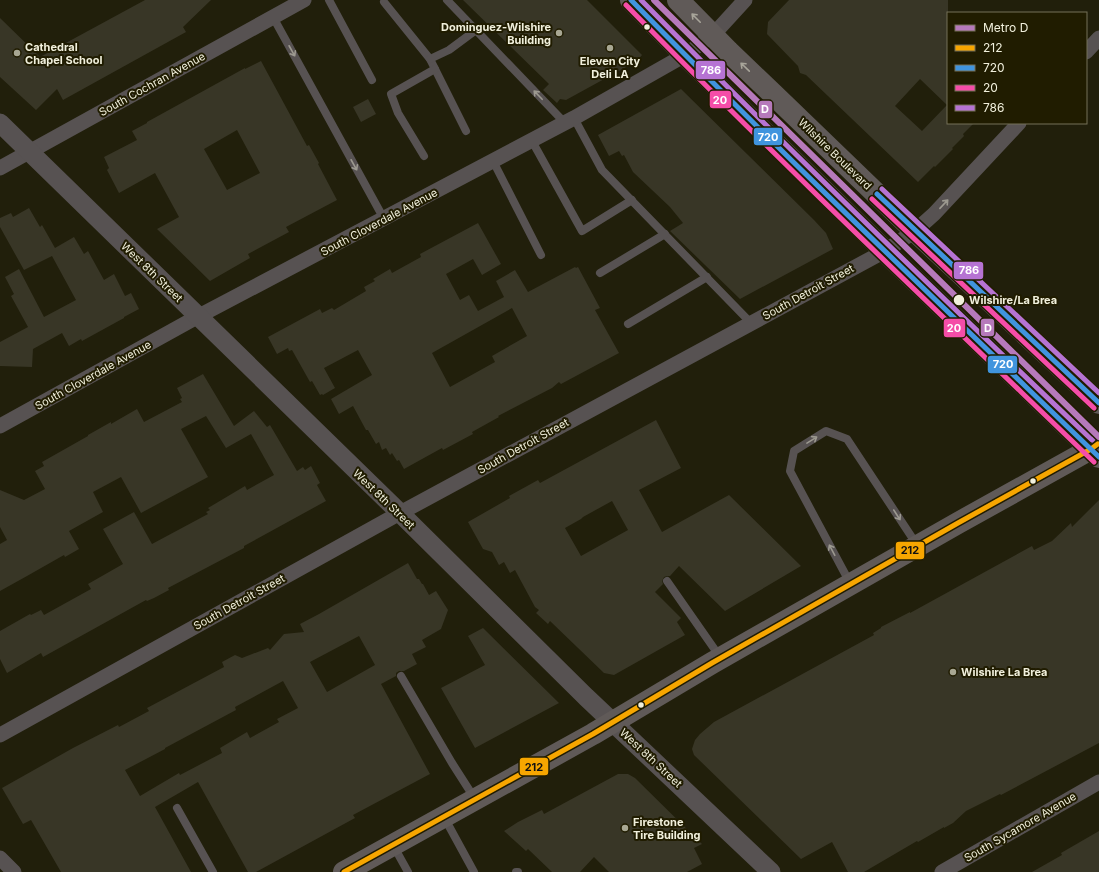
<svg xmlns="http://www.w3.org/2000/svg" width="1099" height="872" font-family="Inter,sans-serif">
	<style>
		.building { fill: #383626; fill-rule: evenodd }
		.lines { fill: none; stroke-linecap: round; stroke-linejoin: round }
		.service { stroke: #575252; stroke-width: 8 }
		.minor { stroke: #575252; stroke-width: 15 }
		.tertiary { stroke: #575252; stroke-width: 19 }
		.primary { stroke: #605a58; stroke-width: 22 }
		.bus-1-casing { stroke: #201c00; stroke-width: 8 }
		.bus-2-casing { stroke: #201c00; stroke-width: 8 }
		.bus-3-casing { stroke: #201c00; stroke-width: 8 }
		.bus-4-casing { stroke: #201c00; stroke-width: 8 }
		.bus-1 { stroke: #f7a600; stroke-width: 5 }
		.bus-2 { stroke: #4094de; stroke-width: 5 }
		.bus-3 { stroke: #f54da8; stroke-width: 5 }
		.bus-4 { stroke: #b673d3; stroke-width: 5 }
		.metro-1-casing { stroke: #201c00; stroke-width: 9 }
		.metro-1 { stroke: #b679bb; stroke-width: 6 }
		.oneway { stroke: #a8a59a }
		.oneway2 { stroke: #9c9990 }
		.bus-dot { fill: #f1f0dc; stroke: #201c00; stroke-width: 1.5 }
		.poi-dot { fill: #a8a793; stroke: #201c00; stroke-width: 1.5 }
		.labels { text-anchor: middle; dominant-baseline: central; stroke-width: 4; stroke-linejoin: round; paint-order: stroke }
		.poi-label { font-size: 11px; font-weight: bold; fill: #f1f0dc; stroke: #201c00; text-anchor: start }
		.street-label { font-size: 11px; fill: #f1f0dc; stroke: #201c00 }
		.stop-label { font-size: 11px; font-weight: bold; fill: #f1f0dc; stroke: #201c00; text-anchor: start }
		.line-badge { stroke: #201c00; stroke-width: 1.5 }
		.badge-label { font-size: 11px; text-anchor: middle; font-weight: bold; fill: #fff }
		.pale-badge-label { font-size: 11px; text-anchor: middle; font-weight: bold; fill: #111 }
	</style>
	<rect width="100%" height="100%" fill="#211f0b"/>
	<!-- building -->
	<g class="building">
		<path d="M 145,0 L 211,0 L 183,27 L 186,32 L 63,100 L 57,89 L 36,110 L 0,77 L 0,18 L 40,57 Z"/>
		<path d="M 463,0 L 587,0 L 642,55 L 637,61 L 566,100 L 560,99 L 557,103 L 543,90 L 549,84 Z"/>
		<path d="M 789,0 L 948,0 L 948,123 L 974,123 L 963,134 L 964,136 L 952,148 L 953,149 L 935,167 L 934,166 L 918,182 L 806,75 L 800,73 L 798,66 L 767,34 L 768,22 ZM 920,79 L 947,105 L 922,131 L 895,106 Z"/>
		<path d="M 261,61 L 307,146 L 309,145 L 319,163 L 318,164 L 337,200 L 286,227 L 289,232 L 248,254 L 250,258 L 210,281 L 157,229 L 179,217 L 155,173 L 119,193 L 107,170 L 109,168 L 104,157 L 137,140 L 132,131 L 147,123 L 147,122 L 245,68 L 245,69 ZM 237,130 L 260,173 L 227,190 L 204,149 Z"/>
		<path d="M 681,89 L 814,220 L 826,233 L 833,249 L 740,299 L 670,231 L 683,223 L 670,207 L 633,172 L 624,155 L 622,156 L 619,151 L 609,156 L 598,135 Z"/>
		<path d="M 368,99 L 376,114 L 361,122 L 353,107 Z"/>
		<path d="M 29,208 L 40,227 L 42,225 L 55,248 L 74,237 L 84,254 L 88,251 L 104,280 L 114,274 L 125,296 L 131,293 L 139,309 L 124,317 L 124,318 L 82,341 L 81,339 L 69,346 L 62,333 L 33,349 L 32,367 L 0,366 L 0,342 L 28,327 L 11,296 L 14,294 L 5,277 L 19,269 L 44,317 L 76,300 L 52,256 L 24,270 L 0,227 L 0,218 L 11,213 L 13,217 Z"/>
		<path d="M 478,223 L 501,264 L 482,275 L 473,259 L 446,274 L 460,300 L 469,295 L 478,311 L 504,297 L 496,281 L 515,270 L 528,292 L 575,267 L 576,268 L 578,267 L 600,308 L 595,310 L 619,353 L 561,384 L 559,382 L 552,388 L 498,416 L 499,417 L 472,432 L 473,434 L 443,450 L 442,448 L 404,469 L 399,460 L 397,461 L 392,453 L 390,455 L 386,448 L 382,450 L 379,442 L 376,444 L 368,430 L 366,430 L 353,406 L 339,414 L 331,399 L 372,375 L 358,350 L 324,368 L 335,388 L 323,395 L 322,394 L 320,395 L 312,381 L 310,382 L 292,350 L 289,351 L 288,348 L 277,354 L 268,337 L 320,309 L 322,313 L 332,308 L 334,310 L 366,291 L 364,287 L 375,281 L 373,279 L 390,269 L 392,273 L 421,257 L 420,254 ZM 512,308 L 527,336 L 492,356 L 495,362 L 450,387 L 432,353 Z"/>
		<path d="M 203,374 L 234,426 L 254,411 L 267,427 L 270,425 L 297,471 L 303,467 L 305,470 L 311,466 L 320,483 L 317,485 L 326,501 L 244,546 L 244,548 L 168,588 L 169,590 L 154,598 L 147,601 L 146,600 L 43,657 L 41,653 L 7,673 L 0,659 L 0,631 L 30,614 L 31,615 L 41,610 L 44,615 L 91,589 L 88,584 L 123,564 L 103,529 L 134,512 L 152,544 L 208,514 L 206,512 L 210,510 L 208,508 L 245,486 L 247,490 L 274,475 L 251,434 L 226,448 L 206,416 L 181,429 L 208,477 L 141,513 L 121,477 L 93,492 L 103,512 L 69,531 L 79,549 L 65,557 L 64,555 L 27,576 L 0,591 L 0,544 L 7,540 L 0,527 L 0,490 L 24,500 L 45,489 L 35,471 L 44,466 L 42,462 L 88,436 L 88,435 L 111,422 L 111,424 L 137,409 L 144,422 L 182,402 L 180,399 L 182,398 L 177,388 Z"/>
		<path d="M 656,420 L 681,468 L 639,490 L 662,532 L 729,495 L 801,566 L 725,611 L 679,566 L 670,576 L 667,576 L 664,577 L 662,581 L 663,584 L 655,592 L 681,618 L 677,622 L 685,635 L 614,675 L 604,673 L 550,621 L 548,624 L 536,613 L 539,610 L 535,607 L 515,570 L 510,573 L 504,562 L 499,565 L 492,552 L 483,549 L 468,522 L 510,498 L 509,496 L 538,480 L 540,483 ZM 612,501 L 628,530 L 581,556 L 565,528 L 581,519 L 583,517 Z"/>
		<path d="M 1099,500 L 1099,743 L 1001,795 L 1000,794 L 966,811 L 953,823 L 944,828 L 944,827 L 918,842 L 917,841 L 864,872 L 848,872 L 832,842 L 801,859 L 694,755 L 692,749 L 695,740 L 700,734 L 714,722 L 874,635 L 873,633 L 881,628 L 881,627 L 910,612 L 910,613 L 1032,546 L 1034,550 L 1052,541 L 1071,523 L 1072,527 Z"/>
		<path d="M 408,563 L 417,579 L 419,579 L 422,584 L 423,584 L 429,595 L 436,591 L 448,610 L 441,629 L 422,640 L 426,647 L 412,654 L 417,664 L 404,671 L 399,671 L 396,673 L 396,676 L 381,684 L 430,774 L 353,815 L 355,818 L 256,872 L 248,872 L 198,782 L 155,807 L 191,872 L 61,872 L 31,820 L 23,824 L 2,788 L 73,748 L 118,725 L 119,727 L 149,711 L 147,708 L 224,667 L 222,662 L 235,655 L 242,658 L 268,648 L 270,650 L 284,634 L 304,632 L 300,624 L 319,614 ZM 359,636 L 375,665 L 327,692 L 310,662 ZM 283,681 L 298,708 L 277,719 L 279,722 L 250,738 L 247,732 L 220,748 L 222,753 L 180,775 L 179,773 L 140,796 L 125,770 L 165,749 L 165,748 L 236,710 L 235,707 Z"/>
		<path d="M 483,628 L 559,703 L 475,748 L 441,688 L 485,665 L 468,636 Z"/>
		<path d="M 618,774 L 628,774 L 635,778 L 702,844 L 694,848 L 702,864 L 687,872 L 609,872 L 594,857 L 580,872 L 552,872 L 528,849 L 526,851 L 504,831 L 518,822 L 542,810 L 544,814 Z"/>
		<path d="M 1099,831 L 1099,872 L 1032,872 L 1062,855 L 1061,853 Z"/>
	</g>
	<g class="lines">
		<!-- service -->
		<g class="service">
			<path d="M 329,0 L 372,80"/>
			<path d="M 447,0 L 565,123"/>
			<path d="M 384,2 L 430,59 L 466,131"/>
			<path d="M 273,17 L 384,219"/>
			<path d="M 430,59 L 449,50 L 476,30"/>
			<path d="M 574,118 L 602,170 L 751,323"/>
			<path d="M 532,141 L 582,231 L 632,200"/>
			<path d="M 424,156 L 398,113 L 391,94 L 435,69"/>
			<path d="M 493,161 L 541,255"/>
			<path d="M 600,273 L 665,234"/>
			<path d="M 628,324 L 707,277"/>
			<path d="M 667,581 L 720,657"/>
			<path d="M 850,583 L 790,471 L 794,451 L 826,431 L 847,439 L 917,545"/>
			<path d="M 401,676 L 452,763 L 475,799"/>
			<path d="M 177,808 L 213,872"/>
			<path d="M 444,817 L 474,872"/>
			<path d="M 393,845 L 408,872"/>
			<path d="M 516,872 L 518,872"/>
		</g>
		<!-- minor -->
		<g class="minor">
			<path d="M 1086,52 L 1099,38"/>
			<path d="M 0,168 L 304,0"/>
			<path d="M 0,426 L 197,317 L 574,118 L 685,55 L 713,35 L 745,0"/>
			<path d="M 0,735 L 400,513 L 885,251 L 915,231 L 934,214 L 1019,123"/>
			<path d="M 0,858 L 14,872"/>
			<path d="M 942,872 L 1099,782"/>
		</g>
		<!-- tertiary -->
		<path class="tertiary" d="M 0,123 L 400,513 L 586,697 L 771,872"/>
		<!-- primary -->
		<g class="primary">
			<path d="M 631,0 L 685,55 L 899,265 L 1099,457"/>
			<path d="M 678,0 L 728,51 L 773,94 L 915,231 L 1099,403"/>
			<path d="M 344,872 L 593,734 L 712,663 L 958,523 L 1091,449 L 1099,443"/>
		</g>
		<defs>
			<path id="bus-1" d="M 344,872 L 593,734 L 712,663 L 958,523 L 1091,449 L 1099,443"/>
			<g id="bus-2">
				<path d="M 631,0 C 784,156 942,306 1099,457"/>
				<path d="M 877,194 L 1099,403"/>
			</g>
			<g id="bus-3">
				<path d="M 626,5 C 779,161 937,311 1094,462"/>
				<path d="M 872,199 L 1094,408"/>
			</g>
			<g id="bus-4">
				<path d="M 641,0 C 788,149 939,295 1092,440 L 1095,437"/>
				<path d="M 882,189 L 1099,393"/>
			</g>
		</defs>
		<!-- bus-1 casing -->
		<use href="#bus-1" class="bus-1-casing"/>
		<!-- bus-2 casing -->
		<use href="#bus-2" class="bus-2-casing"/>
		<!-- bus-3 casing -->
		<use href="#bus-3" class="bus-3-casing"/>
		<!-- bus-4 casing -->
		<use href="#bus-4" class="bus-4-casing"/>
		<!-- bus-1 -->
		<use href="#bus-1" class="bus-1"/>
		<!-- bus-2 -->
		<use href="#bus-2" class="bus-2"/>
		<!-- bus-3 -->
		<use href="#bus-3" class="bus-3"/>
		<!-- bus-4 -->
		<use href="#bus-4" class="bus-4"/>
		<defs>
			<path id="metro-1" d="M 654,0 L 1099,437"/>
		</defs>
		<!-- metro-1 casing -->
		<use href="#metro-1" class="metro-1-casing"/>
		<!-- metro-1 -->
		<use href="#metro-1" class="metro-1"/>
	</g>
	<!-- one-way arrows -->
	<defs><path id="oneway-shaft" d="M-6 0H5M1.5-3L5.5 0L1.5 3" fill="none" stroke-width="1.6" stroke-linecap="round" stroke-linejoin="round"/></defs>
	<g class="oneway">
		<use href="#oneway-shaft" transform="translate(696 18) rotate(-135)"/>
		<use href="#oneway-shaft" transform="translate(745 67) rotate(-136)"/>
	</g>
	<g class="oneway2">
		<use href="#oneway-shaft" transform="translate(292 51) rotate(61)"/>
		<use href="#oneway-shaft" transform="translate(538 95) rotate(-134)"/>
		<use href="#oneway-shaft" transform="translate(354 165) rotate(61)"/>
		<use href="#oneway-shaft" transform="translate(944 204) rotate(-47)"/>
		<use href="#oneway-shaft" transform="translate(812 440) rotate(-32)"/>
		<use href="#oneway-shaft" transform="translate(897 515) rotate(57)"/>
		<use href="#oneway-shaft" transform="translate(832 550) rotate(-118)"/>
	</g>
	<!-- markers -->
	<g class="bus-dot">
		<circle cx="647" cy="27" r="3.5"/>
		<circle cx="959" cy="300" r="6"/>
		<circle cx="1033" cy="481" r="3.5"/>
		<circle cx="641" cy="705" r="3.5"/>
	</g>
	<g class="poi-dot">
		<circle cx="559" cy="33" r="4"/>
		<circle cx="610" cy="48" r="4"/>
		<circle cx="17" cy="53" r="4"/>
		<circle cx="953" cy="672" r="4"/>
		<circle cx="625" cy="828" r="4"/>
	</g>
	<g class="labels">
		<!-- poi labels -->
		<g class="poi-label">
			<text x="551" y="27" text-anchor="end">Dominguez-Wilshire<tspan x="551" dy="13">Building</tspan></text>
			<text x="25" y="47">Cathedral<tspan x="25" dy="13">Chapel School</tspan></text>
			<text x="610" y="61" text-anchor="middle">Eleven City<tspan x="610" dy="13">Deli LA</tspan></text>
			<text x="961" y="672">Wilshire La Brea</text>
			<text x="633" y="822">Firestone<tspan x="633" dy="13">Tire Building</tspan></text>
		</g>
		<!-- street labels -->
		<g class="street-label">
			<text transform="translate(152 84) rotate(-29)">South Cochran Avenue</text>
			<text transform="translate(835 154) rotate(44)">Wilshire Boulevard</text>
			<text transform="translate(379 222) rotate(-28)">South Cloverdale Avenue</text>
			<text transform="translate(152 272) rotate(44)">West 8th Street</text>
			<text transform="translate(808 292) rotate(-29)">South Detroit Street</text>
			<text transform="translate(93 375) rotate(-29)">South Cloverdale Avenue</text>
			<text transform="translate(523 446) rotate(-29)">South Detroit Street</text>
			<text transform="translate(384 499) rotate(44)">West 8th Street</text>
			<text transform="translate(239 602) rotate(-29)">South Detroit Street</text>
			<text transform="translate(651 758) rotate(43)">West 8th Street</text>
			<text transform="translate(1020 827) rotate(-30)">South Sycamore Avenue</text>
		</g>
		<!-- stop labels -->
		<g class="stop-label">
			<text x="969" y="300">Wilshire/La Brea</text>
		</g>
	</g>
	<g class="line-badge">
		<rect x="695" y="60" width="31" height="20" rx="4" fill="#b673d3"/>
		<rect x="709" y="90" width="23" height="19" rx="4" fill="#f54da8"/>
		<rect x="758" y="100" width="15" height="19" rx="4" fill="#b679bb"/>
		<rect x="753" y="127" width="30" height="19" rx="4" fill="#4094de"/>
		<rect x="953" y="261" width="31" height="19" rx="4" fill="#b673d3"/>
		<rect x="980" y="318" width="15" height="19" rx="4" fill="#b679bb"/>
		<rect x="943" y="318" width="23" height="20" rx="4" fill="#f54da8"/>
		<rect x="987" y="355" width="31" height="19" rx="4" fill="#4094de"/>
		<rect x="895" y="541" width="30" height="19" rx="4" fill="#f7a600"/>
		<rect x="519" y="757" width="30" height="19" rx="4" fill="#f7a600"/>
	</g>
	<g class="badge-label">
		<text x="711" y="74">786</text>
		<text x="720" y="104">20</text>
		<text x="765" y="113">D</text>
		<text x="768" y="141">720</text>
		<text x="969" y="274">786</text>
		<text x="988" y="332">D</text>
		<text x="954" y="332">20</text>
		<text x="1003" y="368">720</text>
	</g>
	<g class="pale-badge-label">
		<text x="910" y="554">212</text>
		<text x="534" y="771">212</text>
	</g>
	<!-- legend -->
	<rect x="947" y="12" width="140" height="112" fill="#201c00" stroke="#747158"/>
	<rect x="955" y="25" width="20" height="6" fill="#b679bb" stroke="#747158"/>
	<text x="983" y="32" font-size="12" fill="#f1f0dc">Metro D</text>
	<rect x="955" y="45" width="20" height="6" fill="#f7a600" stroke="#747158"/>
	<text x="983" y="52" font-size="12" fill="#f1f0dc">212</text>
	<rect x="955" y="65" width="20" height="6" fill="#4094de" stroke="#747158"/>
	<text x="983" y="72" font-size="12" fill="#f1f0dc">720</text>
	<rect x="955" y="85" width="20" height="6" fill="#f54da8" stroke="#747158"/>
	<text x="983" y="92" font-size="12" fill="#f1f0dc">20</text>
	<rect x="955" y="105" width="20" height="6" fill="#b673d3" stroke="#747158"/>
	<text x="983" y="112" font-size="12" fill="#f1f0dc">786</text>
</svg>
